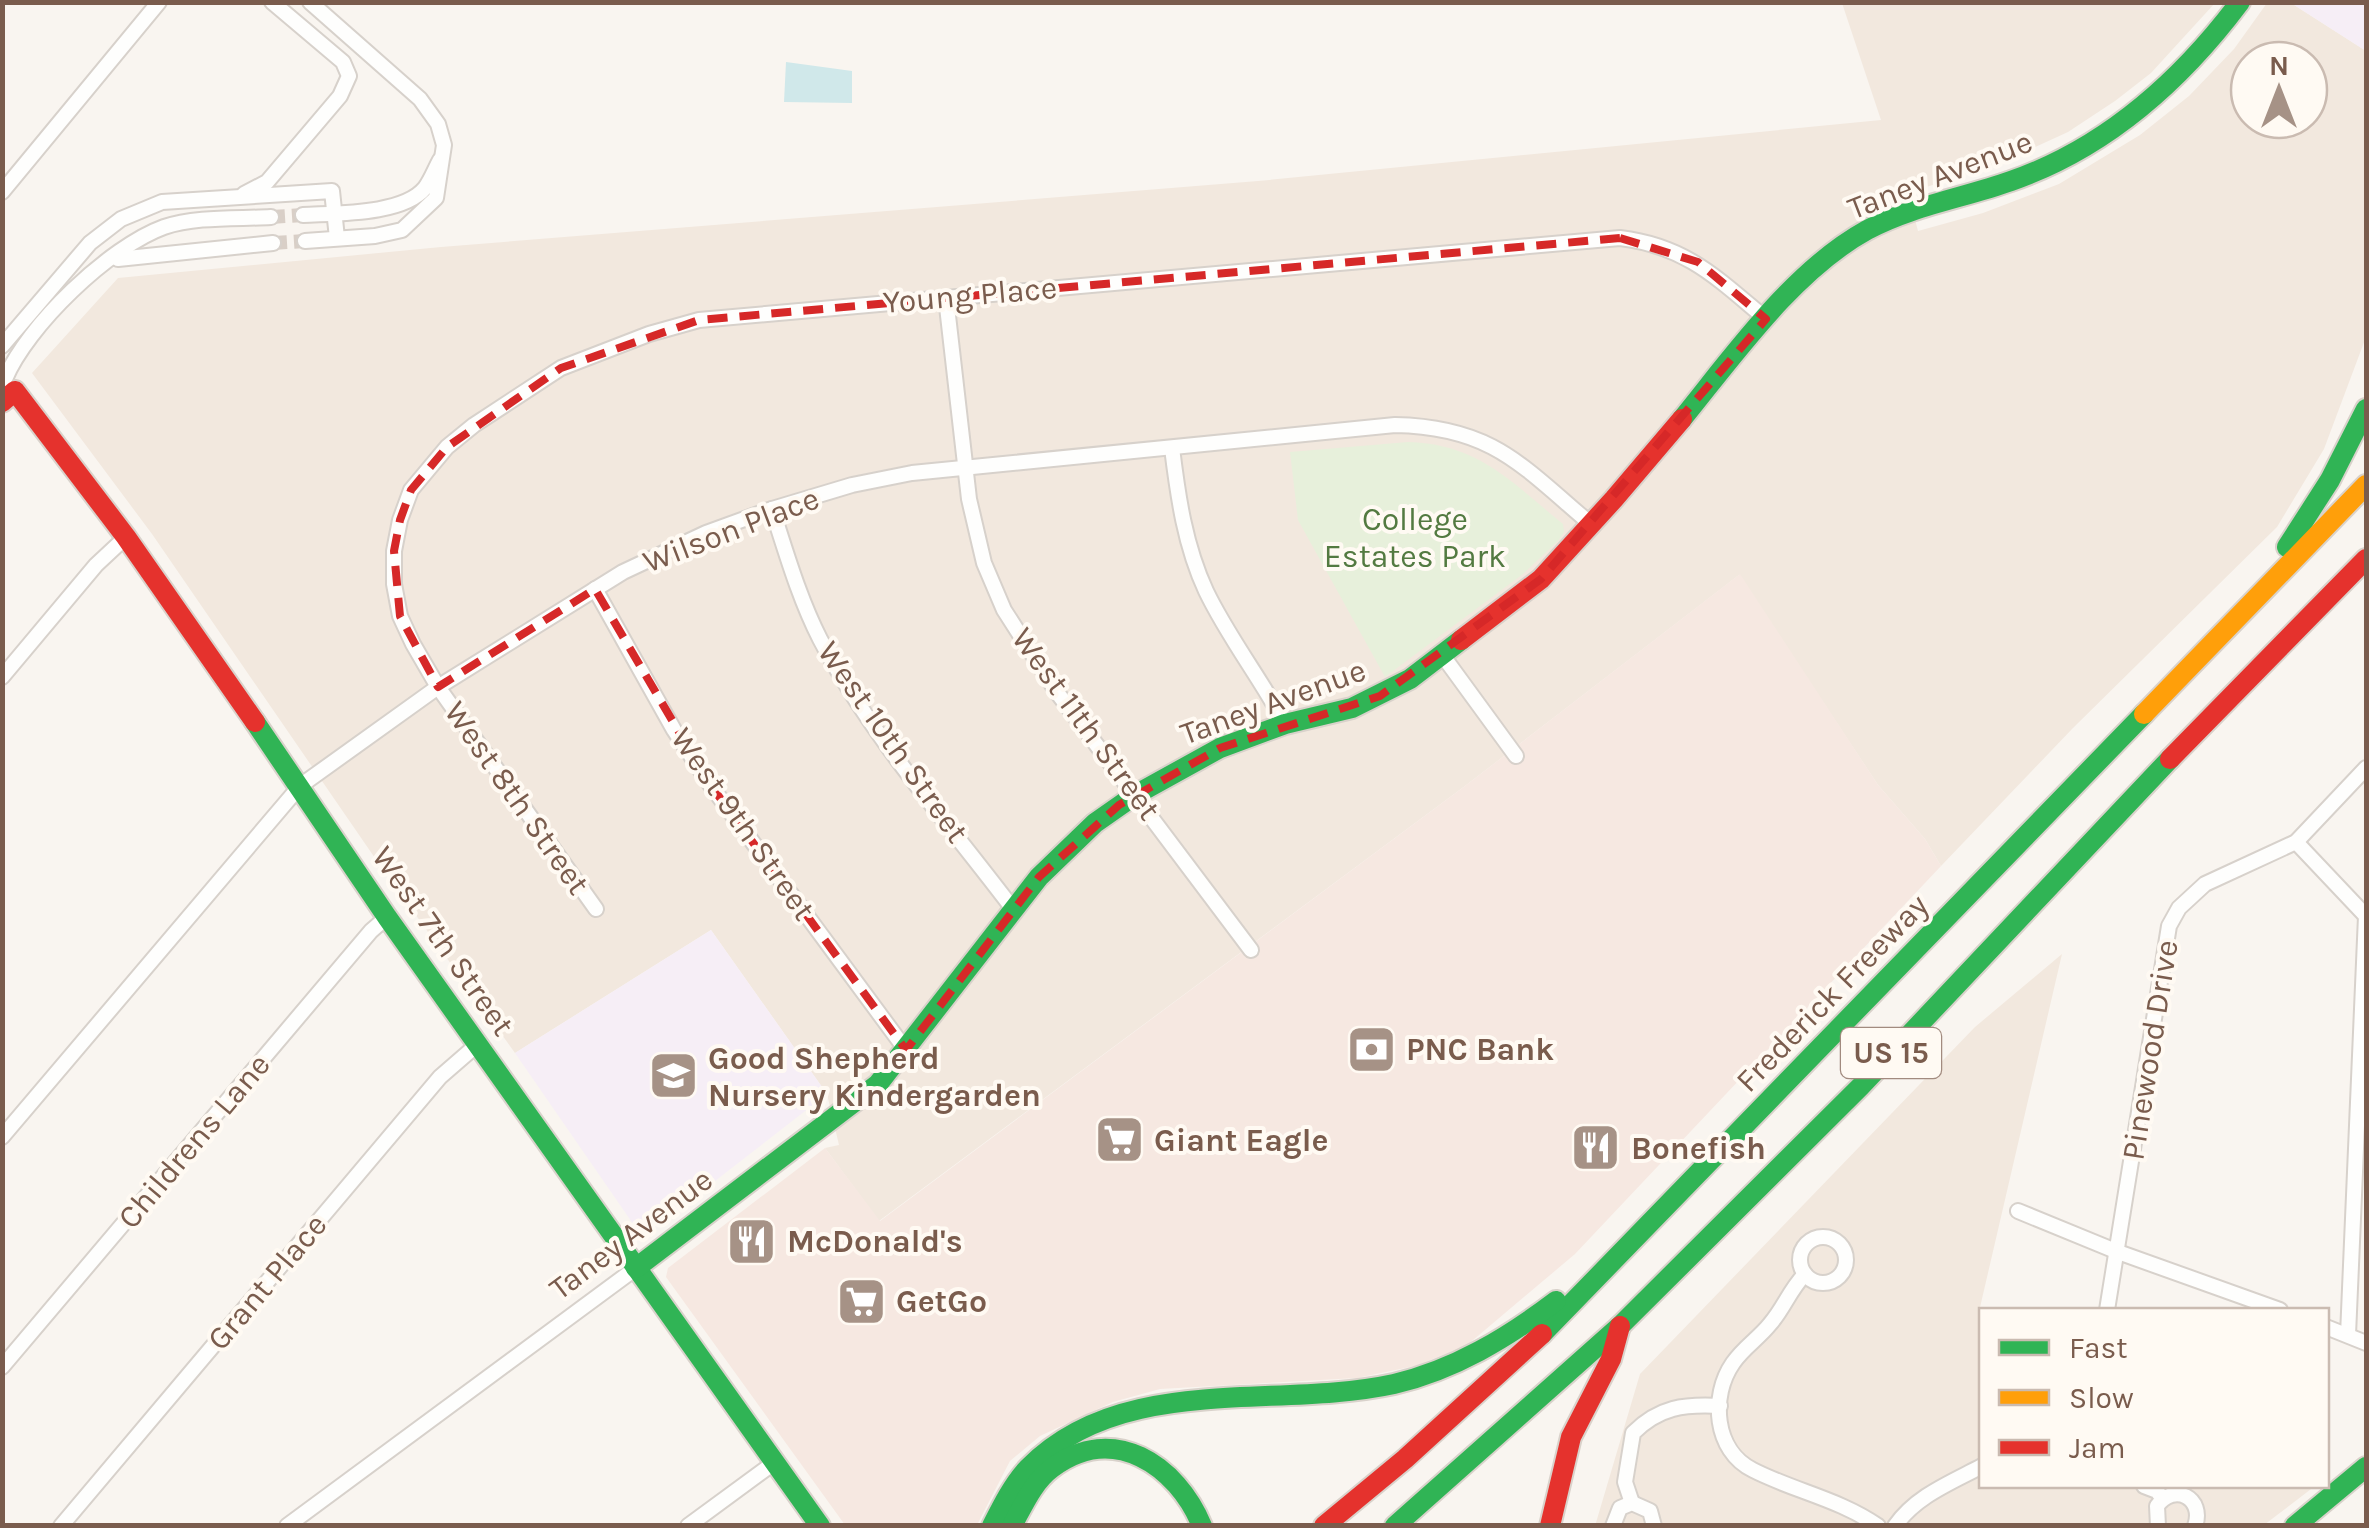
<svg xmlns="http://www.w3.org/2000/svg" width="2369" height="1528" font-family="Karla,sans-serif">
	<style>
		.residential { fill: #f2e8de; fill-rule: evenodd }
		.commercial { fill: #f6e8e1 }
		.education { fill: #f6eef6 }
		.green { fill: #e7f0db }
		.water { fill: #d0e8ea }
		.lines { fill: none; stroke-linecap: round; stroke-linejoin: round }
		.street-tunnel { stroke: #d9cfc7; stroke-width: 14; stroke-dasharray: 14 7; stroke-linecap: butt }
		.street-casing { stroke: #d7d1cb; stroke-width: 18 }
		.fast-casing { stroke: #d9d2cb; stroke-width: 24 }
		.slow-casing { stroke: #d9d2cb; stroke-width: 24 }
		.jam-casing { stroke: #d9d2cb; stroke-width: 24 }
		.street { stroke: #fefefd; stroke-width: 14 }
		.fast { stroke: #30b455; stroke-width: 20 }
		.slow { stroke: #ff9f0a; stroke-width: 20 }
		.jam { stroke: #e5322d; stroke-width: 20 }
		.marked { fill: none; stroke: #d62828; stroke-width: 8; stroke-dasharray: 20 12; stroke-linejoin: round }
		.labels { text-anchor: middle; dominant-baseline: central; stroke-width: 8; stroke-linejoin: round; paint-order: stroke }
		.shield { fill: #fffaf3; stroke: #a28b7f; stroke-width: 2.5 }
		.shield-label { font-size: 30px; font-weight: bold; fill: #7a5c4d }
		.street-label { font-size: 32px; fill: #7a5c4d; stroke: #fffaf3 }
		.park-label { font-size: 32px; fill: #537a41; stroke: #fffaf3 }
		.poi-label { font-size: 32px; font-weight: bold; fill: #7a5c4d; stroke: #fffaf3; text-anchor: start }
	</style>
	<rect width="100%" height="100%" fill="#f9f5f0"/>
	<!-- residential -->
	<g class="residential">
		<path d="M 1842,3 L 2215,3 L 2151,73 L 2115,101 L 2068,132 L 2003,162 L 1908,193 L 1918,231 L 1983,213 L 2059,184 L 2140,135 L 2189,96 L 2234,49 L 2267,3 L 2291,3 L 2366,51 L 2366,337 L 2324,449 L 2277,527 L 2073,728 L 1941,866 L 1925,839 L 1878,785 L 1739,575 L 1465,786 L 879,1221 L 825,1148 L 839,1145 L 827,1094 L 711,930 L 515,1053 L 377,861 L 152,534 L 32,373 L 118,278 L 441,247 L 1258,181 L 1881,120 ZM 2249,60 L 2309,60 L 2309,120 L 2249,120 Z"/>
		<path d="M 2062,954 L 1978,1316 L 1982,1318 L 1982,1486 L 2315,1486 L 2264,1525 L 1595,1526 L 1640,1374 L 1975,1027 Z"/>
	</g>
	<!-- commercial -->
	<path class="commercial" d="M 1740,574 L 1878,785 L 1925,839 L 1941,866 L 1575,1254 L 1466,1346 L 1415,1366 L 1357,1378 L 1160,1389 L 1113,1402 L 1040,1436 L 1010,1461 L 977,1525 L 845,1525 L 666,1277 L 668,1268 L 825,1148 L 880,1221 L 1465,786 Z"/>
	<!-- education -->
	<g class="education">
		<path d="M 2291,3 L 2366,3 L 2366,51 Z"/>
		<path d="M 711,930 L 827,1094 L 648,1233 L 638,1231 L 515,1053 Z"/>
	</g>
	<!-- green -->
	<path class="green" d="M 1408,442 C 1479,444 1511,482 1563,524 L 1564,532 L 1558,541 L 1523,574 L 1385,677 L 1298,520 L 1290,452 Z"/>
	<!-- water -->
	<path class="water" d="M 786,62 L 852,71 L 852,103 L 784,102 Z"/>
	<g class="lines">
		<!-- street-tunnel -->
		<g class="street-tunnel">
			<path d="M 271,217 L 303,215"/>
			<path d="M 273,243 L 305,241"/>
		</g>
		<defs>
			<g id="street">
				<path d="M 2,192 L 159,2"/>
				<path d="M 244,194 L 267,182 L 340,96 L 349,76 L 343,62 L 272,2"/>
				<path d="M 303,215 C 336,213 403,215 425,188 C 431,180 435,169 440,160"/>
				<path d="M 305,241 L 375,236 L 402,230 L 436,198 L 444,145 L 438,124 L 420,99 L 310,2"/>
				<path d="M 118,259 L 273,243"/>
				<path d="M 946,298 L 969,499 L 984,563 L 1004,610 L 1056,691 L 1251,950"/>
				<path d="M 2,346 L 90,243 L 121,219 L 162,202 L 332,191 L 337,238"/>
				<path d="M 5,379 C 27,326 109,247 164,227 C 196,216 238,219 271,217"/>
				<path d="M 1172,448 C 1178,497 1185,546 1206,591 C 1228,637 1261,679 1285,724"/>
				<path d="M 772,509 C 786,552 799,598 820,639 C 871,736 947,822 1013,909"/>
				<path d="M 595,589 L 674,730 L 709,783 L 906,1050"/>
				<path d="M 1443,656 L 1516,756"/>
				<path d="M 2,677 L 96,565 L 126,537"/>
				<path d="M 2296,842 L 2366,916"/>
				<path d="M 596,909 L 438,687 L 413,644 L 400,616 L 394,584 L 394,551 L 400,520 L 411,490 L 447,447 L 474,425 L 561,368 L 649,334 L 699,320 L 1620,238 C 1686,246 1717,278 1766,319"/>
				<path d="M 2,1137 L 300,786 L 438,687 L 623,572 L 706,533 L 772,509 L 852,485 L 912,473 L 1395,425 C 1493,427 1522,466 1592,525"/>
				<path d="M 2018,1211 L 2118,1252 L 2280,1310"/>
				<circle cx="1823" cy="1260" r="23"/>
				<path d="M 1805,1274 C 1789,1291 1784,1308 1770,1324 C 1759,1338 1743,1348 1733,1363 C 1710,1396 1714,1451 1753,1470 C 1794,1491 1839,1499 1878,1526"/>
				<path d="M 2107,1310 L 2169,926 L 2179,908 L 2205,884 L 2296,842 L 2366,768"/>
				<path d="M 2326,1327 L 2366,1343"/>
				<path d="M 2348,1335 L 2366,916"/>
				<path d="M 2,1367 L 371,931 L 387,917"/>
				<path d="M 2144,1486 L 2157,1491 L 2162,1498"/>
				<path d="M 1632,1503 L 1625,1482 L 1633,1433 C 1659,1407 1684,1404 1720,1406"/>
				<path d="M 61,1526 L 440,1077 L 478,1044"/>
				<path d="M 287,1526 L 636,1268"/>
				<path d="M 688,1526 L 775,1462"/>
				<path d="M 1613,1526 L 1620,1508 L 1632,1503 L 1650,1511 L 1654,1526"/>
				<path d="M 1895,1526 C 1916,1496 1950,1483 1982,1466"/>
				<path d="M 2158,1526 L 2157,1506 C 2174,1482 2205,1498 2195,1526"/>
			</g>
			<g id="fast">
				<path d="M 1682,419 C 1734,355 1794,270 1867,230 C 1912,206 1963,198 2011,181 C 2106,148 2180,82 2240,2"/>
				<path d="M 2287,547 L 2330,480 L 2366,409"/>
				<path d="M 255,722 L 387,917 L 820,1526"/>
				<path d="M 636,1268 L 878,1084 L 1039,877 L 1095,823 L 1135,795 L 1220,748 L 1285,724 L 1352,708 L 1410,679 L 1461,640"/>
				<path d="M 1542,1334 L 2144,714"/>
				<path d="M 992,1526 C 1002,1506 1013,1484 1028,1468 C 1122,1372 1275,1410 1394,1384 C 1454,1370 1507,1338 1556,1301"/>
				<path d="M 1012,1526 C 1023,1506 1033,1482 1052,1468 C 1113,1422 1177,1465 1202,1526"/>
				<path d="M 1395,1526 L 1620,1326 L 1861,1086 L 2170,759"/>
				<path d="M 2295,1526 L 2366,1467"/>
			</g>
			<path id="slow" d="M 2144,714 L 2366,485"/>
			<g id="jam">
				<path d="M 2,402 L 15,391 L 126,537 L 255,722"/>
				<path d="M 1461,640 L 1541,579 L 1614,499 L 1682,419"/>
				<path d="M 2170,759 L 2366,559"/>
				<path d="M 1324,1526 L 1405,1459 L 1542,1334"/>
				<path d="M 1550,1526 L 1571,1437 L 1611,1359 L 1620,1326"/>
			</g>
		</defs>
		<!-- street casing -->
		<use href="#street" class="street-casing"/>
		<!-- fast casing -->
		<use href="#fast" class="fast-casing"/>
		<!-- slow casing -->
		<use href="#slow" class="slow-casing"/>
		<!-- jam casing -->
		<use href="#jam" class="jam-casing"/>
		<!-- street -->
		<use href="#street" class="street"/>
		<!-- fast -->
		<use href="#fast" class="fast"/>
		<!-- slow -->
		<use href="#slow" class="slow"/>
		<!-- jam -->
		<use href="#jam" class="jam"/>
	</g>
	<!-- marked area -->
	<path class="marked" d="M 1620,238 L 1698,262 L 1766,319 L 1541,579 L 1380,696 L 1220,748 L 1119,805 L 1039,877 L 906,1050 L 709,783 L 595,589 L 438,687 L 400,616 L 394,551 L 400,520 L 411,490 L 447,447 L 561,368 L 699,320 Z"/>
	<!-- icons -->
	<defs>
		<symbol id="bank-square" viewBox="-11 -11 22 22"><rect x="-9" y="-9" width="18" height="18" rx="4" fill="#a69286" stroke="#fffaf3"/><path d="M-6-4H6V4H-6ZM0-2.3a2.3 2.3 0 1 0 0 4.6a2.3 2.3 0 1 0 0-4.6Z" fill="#fff"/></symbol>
		<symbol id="school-square" viewBox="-11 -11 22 22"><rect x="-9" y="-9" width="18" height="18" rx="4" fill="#a69286" stroke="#fffaf3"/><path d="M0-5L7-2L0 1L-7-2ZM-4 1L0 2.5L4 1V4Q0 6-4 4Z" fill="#fff"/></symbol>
		<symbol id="supermarket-square" viewBox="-11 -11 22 22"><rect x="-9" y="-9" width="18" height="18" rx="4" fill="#a69286" stroke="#fffaf3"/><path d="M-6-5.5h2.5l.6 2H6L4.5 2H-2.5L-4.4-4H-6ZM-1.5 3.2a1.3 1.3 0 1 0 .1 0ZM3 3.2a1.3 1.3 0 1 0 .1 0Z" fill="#fff"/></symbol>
		<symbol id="restaurant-square" viewBox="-11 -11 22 22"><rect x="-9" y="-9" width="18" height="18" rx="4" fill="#a69286" stroke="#fffaf3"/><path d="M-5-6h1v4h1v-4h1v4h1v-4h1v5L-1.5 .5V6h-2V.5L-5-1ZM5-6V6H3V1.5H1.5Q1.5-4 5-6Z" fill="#fff"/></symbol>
	</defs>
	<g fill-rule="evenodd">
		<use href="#bank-square" x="1344" y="1022" width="55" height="55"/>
		<use href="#school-square" x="646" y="1048" width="55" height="55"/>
		<use href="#supermarket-square" x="1092" y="1112" width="55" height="55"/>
		<use href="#restaurant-square" x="1568" y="1120" width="55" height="55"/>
		<use href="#restaurant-square" x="724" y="1214" width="55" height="55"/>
		<use href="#supermarket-square" x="834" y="1274" width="55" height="55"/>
	</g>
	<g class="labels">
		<!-- shield labels -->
		<rect class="shield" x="1841" y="1028" width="100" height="50" rx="8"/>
		<g class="shield-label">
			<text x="1891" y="1053">US 15</text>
		</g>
		<!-- street labels -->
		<g class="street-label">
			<text transform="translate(1940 175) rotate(-21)">Taney Avenue</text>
			<text transform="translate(970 295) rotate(-5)">Young Place</text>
			<text transform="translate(731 530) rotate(-21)">Wilson Place</text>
			<text transform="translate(1273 702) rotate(-20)">Taney Avenue</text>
			<text transform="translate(1086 724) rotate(54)">West 11th Street</text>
			<text transform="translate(893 742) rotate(55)">West 10th Street</text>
			<text transform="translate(517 798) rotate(55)">West 8th Street</text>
			<text transform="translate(743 824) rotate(55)">West 9th Street</text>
			<text transform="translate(443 941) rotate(55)">West 7th Street</text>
			<text transform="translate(1832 993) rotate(-46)">Frederick Freeway</text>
			<text transform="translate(2150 1050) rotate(-81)">Pinewood Drive</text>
			<text transform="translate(194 1141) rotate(-50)">Childrens Lane</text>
			<text transform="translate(631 1234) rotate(-37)">Taney Avenue</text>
			<text transform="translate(267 1282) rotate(-50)">Grant Place</text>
		</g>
		<!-- park labels -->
		<g class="park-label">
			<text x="1415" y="519">College<tspan x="1415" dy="37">Estates Park</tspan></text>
		</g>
		<!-- poi labels -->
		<g class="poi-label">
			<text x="1406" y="1049">PNC Bank</text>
			<text x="708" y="1058">Good Shepherd<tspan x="708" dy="37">Nursery Kindergarden</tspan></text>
			<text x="1154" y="1140">Giant Eagle</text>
			<text x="1631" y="1148">Bonefish</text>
			<text x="787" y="1241">McDonald's</text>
			<text x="896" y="1301">GetGo</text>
		</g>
	</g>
	<!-- border -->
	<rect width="2369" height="1528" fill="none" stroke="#7a5c4d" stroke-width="10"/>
	<!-- legend -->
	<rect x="1979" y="1308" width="350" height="180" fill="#fffaf3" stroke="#cabbb1" stroke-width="2.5"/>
	<rect x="1999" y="1340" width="50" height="15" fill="#30b455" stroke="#cabbb1" stroke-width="2.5"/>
	<text x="2069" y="1358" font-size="30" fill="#7a5c4d">Fast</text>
	<rect x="1999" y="1390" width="50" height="15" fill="#ff9f0a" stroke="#cabbb1" stroke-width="2.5"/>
	<text x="2069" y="1408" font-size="30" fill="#7a5c4d">Slow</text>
	<rect x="1999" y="1440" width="50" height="15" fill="#e5322d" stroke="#cabbb1" stroke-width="2.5"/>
	<text x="2069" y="1458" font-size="30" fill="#7a5c4d">Jam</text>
	<!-- north arrow -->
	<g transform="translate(2279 90)"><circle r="48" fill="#fffaf3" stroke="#cabbb1" stroke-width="2.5"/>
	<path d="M0-8L18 38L0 25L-18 38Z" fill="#a69286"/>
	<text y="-15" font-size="28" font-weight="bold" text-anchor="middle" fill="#7a5c4d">N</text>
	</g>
</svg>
